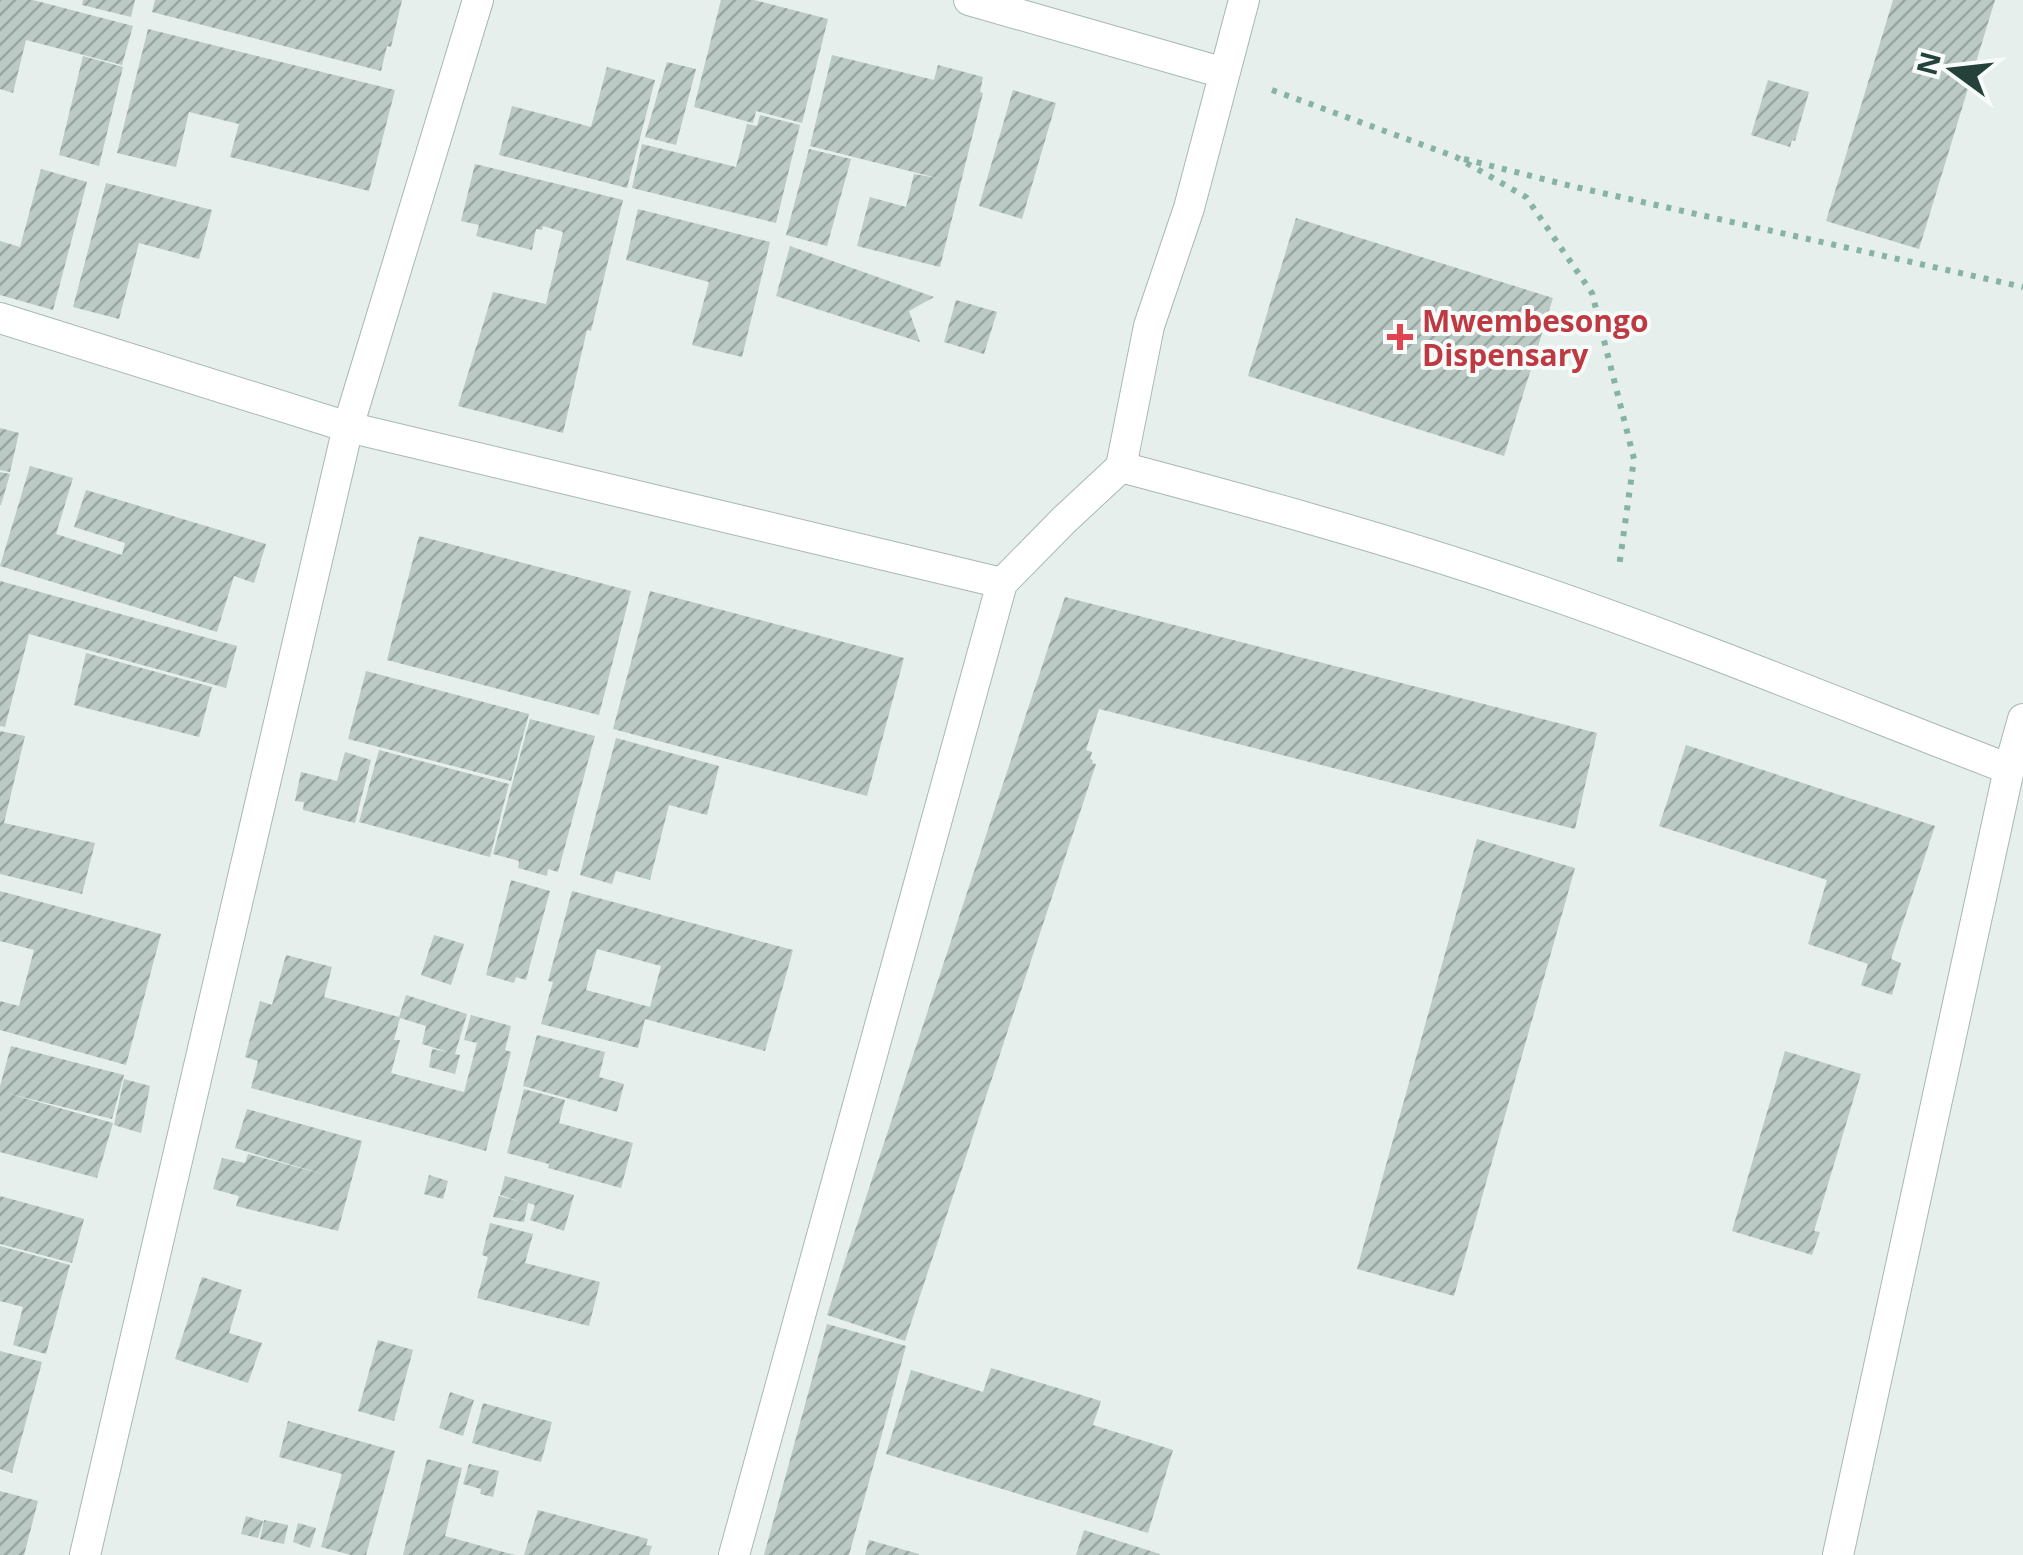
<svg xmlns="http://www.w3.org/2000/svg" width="2023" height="1555" font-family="'Open Sans',sans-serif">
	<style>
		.building { fill: url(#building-hatch); fill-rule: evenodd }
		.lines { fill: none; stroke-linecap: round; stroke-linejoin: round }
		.minor-casing { stroke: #a8b8b2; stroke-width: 32 }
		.path { stroke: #86b3a5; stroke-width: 6; stroke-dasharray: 5 8; stroke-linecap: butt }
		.minor { stroke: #fff; stroke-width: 30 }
		.health-dot { fill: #e0444e; stroke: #f7fbf9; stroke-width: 4 }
		.labels { text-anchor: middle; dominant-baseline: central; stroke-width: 8; stroke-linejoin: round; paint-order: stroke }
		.health-label { font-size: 30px; font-weight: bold; fill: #be3a42; stroke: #f7fbf9; text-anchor: start }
	</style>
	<defs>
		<pattern id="building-hatch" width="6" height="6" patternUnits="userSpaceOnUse" patternTransform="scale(2.5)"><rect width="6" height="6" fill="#bbcac4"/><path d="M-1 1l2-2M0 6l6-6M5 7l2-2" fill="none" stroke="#98a6a0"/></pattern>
	</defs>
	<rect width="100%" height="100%" fill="#e6efeb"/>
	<!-- building -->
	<g class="building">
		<path d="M 0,0 L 33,0 L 133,26 L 122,65 L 26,40 L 13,93 L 0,89 Z"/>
		<path d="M 83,0 L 135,0 L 131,17 L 82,5 Z"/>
		<path d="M 155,0 L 402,0 L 391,47 L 387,46 L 381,71 L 152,12 Z"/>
		<path d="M 721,0 L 754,0 L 828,19 L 802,123 L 756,111 L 753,123 L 694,107 Z"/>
		<path d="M 1893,0 L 1995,0 L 1919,249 L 1826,221 Z"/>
		<path d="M 148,29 L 395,90 L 369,191 L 230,157 L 239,124 L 189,112 L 176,167 L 117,153 Z"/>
		<path d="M 832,55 L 934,80 L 938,65 L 983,77 L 980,92 L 983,93 L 940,267 L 857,246 L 870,197 L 906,207 L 914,174 L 937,178 L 810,146 Z"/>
		<path d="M 83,56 L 123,67 L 99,166 L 59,155 Z"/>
		<path d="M 667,62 L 696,69 L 676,145 L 645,137 Z"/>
		<path d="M 607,67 L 655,80 L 627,188 L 499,155 L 512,106 L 591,127 Z"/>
		<path d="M 1768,80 L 1809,92 L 1795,141 L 1792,140 L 1790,147 L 1751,135 Z"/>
		<path d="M 1013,90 L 1056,103 L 1022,219 L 979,206 Z"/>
		<path d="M 760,115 L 800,125 L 776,223 L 632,188 L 642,144 L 736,167 L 747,124 L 757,126 Z"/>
		<path d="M 809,149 L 851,159 L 827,246 L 786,235 Z"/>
		<path d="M 475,164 L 623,200 L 591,331 L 587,330 L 563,433 L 458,406 L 493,292 L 546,304 L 563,232 L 543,226 L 542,230 L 536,229 L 532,250 L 476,236 L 479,225 L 461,221 Z"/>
		<path d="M 41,169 L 87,182 L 53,310 L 0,295 L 0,241 L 20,247 Z"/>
		<path d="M 106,183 L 212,210 L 199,259 L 139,243 L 119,319 L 73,307 Z"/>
		<path d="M 638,209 L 770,242 L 742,357 L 692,345 L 709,282 L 626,260 Z"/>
		<path d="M 1296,218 L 1553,298 L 1504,456 L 1248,376 Z"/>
		<path d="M 790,246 L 934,297 L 909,311 L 920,342 L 776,296 Z"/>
		<path d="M 956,300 L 997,312 L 984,354 L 944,342 Z"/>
		<path d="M 0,428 L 19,433 L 10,472 L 0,470 Z"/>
		<path d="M 30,466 L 73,478 L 56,534 L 122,555 L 125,543 L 74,527 L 86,490 L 266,544 L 254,583 L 234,576 L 217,632 L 0,566 Z"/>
		<path d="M 0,472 L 10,474 L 1,505 L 0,505 Z"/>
		<path d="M 419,536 L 631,591 L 599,715 L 387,660 Z"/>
		<path d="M 0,581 L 237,646 L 226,688 L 29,634 L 5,727 L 0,726 Z"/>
		<path d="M 650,591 L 904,658 L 867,796 L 613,729 Z"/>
		<path d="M 1065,597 L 1597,733 L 1575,829 L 1099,709 L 1086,750 L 1092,752 L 1090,759 L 1093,760 L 1092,763 L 1096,764 L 905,1341 L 827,1315 Z"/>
		<path d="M 86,653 L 212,687 L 199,737 L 74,705 Z"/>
		<path d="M 366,671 L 529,714 L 511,781 L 348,739 Z"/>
		<path d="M 530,719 L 595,736 L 558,872 L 548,869 L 547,876 L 518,868 L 519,861 L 493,854 Z"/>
		<path d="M 0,731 L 25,736 L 4,823 L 95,843 L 82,894 L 0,874 Z"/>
		<path d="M 616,738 L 719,766 L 707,815 L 669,805 L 650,880 L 616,871 L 612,884 L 580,875 Z"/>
		<path d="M 1686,745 L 1935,826 L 1891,959 L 1901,963 L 1892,995 L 1861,985 L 1868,964 L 1808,944 L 1827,880 L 1659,826 Z"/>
		<path d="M 379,750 L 509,784 L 490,857 L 359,822 Z"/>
		<path d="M 345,752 L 371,760 L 355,823 L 303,810 L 304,802 L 295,801 L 301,772 L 337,781 Z"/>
		<path d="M 1477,839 L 1575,868 L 1454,1296 L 1357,1269 Z"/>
		<path d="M 511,880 L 550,891 L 526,980 L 516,977 L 514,983 L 486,975 Z"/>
		<path d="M 0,891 L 161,934 L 126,1065 L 0,1030 L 0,1001 L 19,1006 L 34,950 L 0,941 Z"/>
		<path d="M 572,891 L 793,950 L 765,1051 L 645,1019 L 638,1048 L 541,1024 L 553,982 L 548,981 ZM 597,949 L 661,966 L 650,1007 L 586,990 Z"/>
		<path d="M 434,935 L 464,944 L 451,985 L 421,975 Z"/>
		<path d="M 286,955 L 332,967 L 324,997 L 399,1017 L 406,995 L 467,1014 L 455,1054 L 460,1055 L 455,1074 L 429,1067 L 432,1049 L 448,1052 L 422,1044 L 426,1026 L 400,1018 L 394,1040 L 400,1040 L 391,1073 L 464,1092 L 477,1043 L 464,1040 L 471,1015 L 511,1026 L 505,1050 L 511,1052 L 486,1151 L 251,1088 L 258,1061 L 245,1057 L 260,1001 L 272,1005 Z"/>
		<path d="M 537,1035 L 605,1052 L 599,1077 L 624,1084 L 617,1112 L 523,1086 Z"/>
		<path d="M 11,1046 L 124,1075 L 112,1119 L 6,1093 L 113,1123 L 97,1178 L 0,1152 L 0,1086 Z"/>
		<path d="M 1785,1051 L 1861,1074 L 1814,1231 L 1820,1232 L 1812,1255 L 1732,1231 Z"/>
		<path d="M 124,1079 L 150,1086 L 141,1133 L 114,1125 Z"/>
		<path d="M 524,1089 L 565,1100 L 559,1123 L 633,1143 L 621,1188 L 548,1168 L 549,1164 L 507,1153 Z"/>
		<path d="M 247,1109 L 362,1141 L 338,1231 L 236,1206 L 239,1196 L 213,1189 L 222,1158 L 245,1163 L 248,1154 L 326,1175 L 235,1148 Z"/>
		<path d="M 429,1175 L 448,1181 L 443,1199 L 424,1194 Z"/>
		<path d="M 505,1176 L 574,1195 L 564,1231 L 530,1220 L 535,1205 L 528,1203 L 524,1222 L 493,1217 L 499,1196 L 521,1202 L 500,1195 Z"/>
		<path d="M 0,1196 L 84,1219 L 72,1263 L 0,1244 Z"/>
		<path d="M 490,1223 L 533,1234 L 525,1263 L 600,1282 L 589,1326 L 477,1298 L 488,1257 L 482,1255 Z"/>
		<path d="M 0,1246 L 70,1265 L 46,1354 L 13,1345 L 23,1307 L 0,1301 Z"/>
		<path d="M 202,1277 L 242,1290 L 229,1333 L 262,1343 L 248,1383 L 175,1359 Z"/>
		<path d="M 827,1324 L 906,1346 L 849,1555 L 764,1555 Z"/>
		<path d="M 378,1340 L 413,1350 L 394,1421 L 358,1411 Z"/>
		<path d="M 0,1351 L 42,1362 L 12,1473 L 0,1469 Z"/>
		<path d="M 991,1368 L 1101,1401 L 1093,1425 L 1173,1450 L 1148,1533 L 886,1454 L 911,1370 L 983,1392 Z"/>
		<path d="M 450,1392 L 474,1400 L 463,1436 L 439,1428 Z"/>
		<path d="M 483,1403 L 552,1422 L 541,1462 L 472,1443 Z"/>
		<path d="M 288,1421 L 395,1451 L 366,1555 L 351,1555 L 321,1547 L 342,1474 L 279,1457 Z"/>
		<path d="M 427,1459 L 462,1468 L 445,1536 L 515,1555 L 403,1555 Z"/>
		<path d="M 469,1464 L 499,1471 L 493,1497 L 480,1494 L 481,1489 L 463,1484 Z"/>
		<path d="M 0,1491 L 38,1501 L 24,1555 L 0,1555 Z"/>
		<path d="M 538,1510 L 648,1539 L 646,1545 L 652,1546 L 649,1555 L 524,1555 Z"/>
		<path d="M 246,1516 L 263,1521 L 258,1538 L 241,1534 Z"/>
		<path d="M 264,1520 L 288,1525 L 284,1544 L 260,1539 Z"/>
		<path d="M 298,1523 L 316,1528 L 310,1548 L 293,1542 Z"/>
		<path d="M 1084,1530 L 1160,1554 L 1159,1555 L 1076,1555 Z"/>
		<path d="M 869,1540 L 919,1554 L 919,1555 L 865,1555 Z"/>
	</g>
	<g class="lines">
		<defs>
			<g id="minor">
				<path d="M 969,0 L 1224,73"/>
				<path d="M 0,318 L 348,427 L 1002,583"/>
				<path d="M 1121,467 L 1149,326 L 1189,208 L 1244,0"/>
				<path d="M 85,1555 L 348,427 L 478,0"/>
				<path d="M 734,1555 L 1002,583 L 1064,520 L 1121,467 C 1253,502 1384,538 1514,582 C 1681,638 1845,706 2009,769"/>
				<path d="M 1838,1555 L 2009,769 L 2023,719"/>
			</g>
		</defs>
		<!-- minor casing -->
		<use href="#minor" class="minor-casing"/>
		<!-- path -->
		<g class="path">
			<path d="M 1272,90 L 1456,157 L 1526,197 L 1592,293 L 1634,459 L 1619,567"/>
			<path d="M 1464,159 L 1571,186 L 2023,287"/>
		</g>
		<!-- minor -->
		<use href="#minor" class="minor"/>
	</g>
	<!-- markers -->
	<path class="health-dot" d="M1395 322h10v10h10v10h-10v10h-10v-10h-10v-10h10z"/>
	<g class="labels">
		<!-- health labels -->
		<g class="health-label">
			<text x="1422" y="320">Mwembesongo<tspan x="1422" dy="34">Dispensary</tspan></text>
		</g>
	</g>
	<!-- north arrow -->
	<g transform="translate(1953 70) rotate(285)" stroke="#f7fbf9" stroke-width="8" paint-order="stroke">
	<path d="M0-8L18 38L0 25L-18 38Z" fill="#24423a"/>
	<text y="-15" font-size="28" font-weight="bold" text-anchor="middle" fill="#24423a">N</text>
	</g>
</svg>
